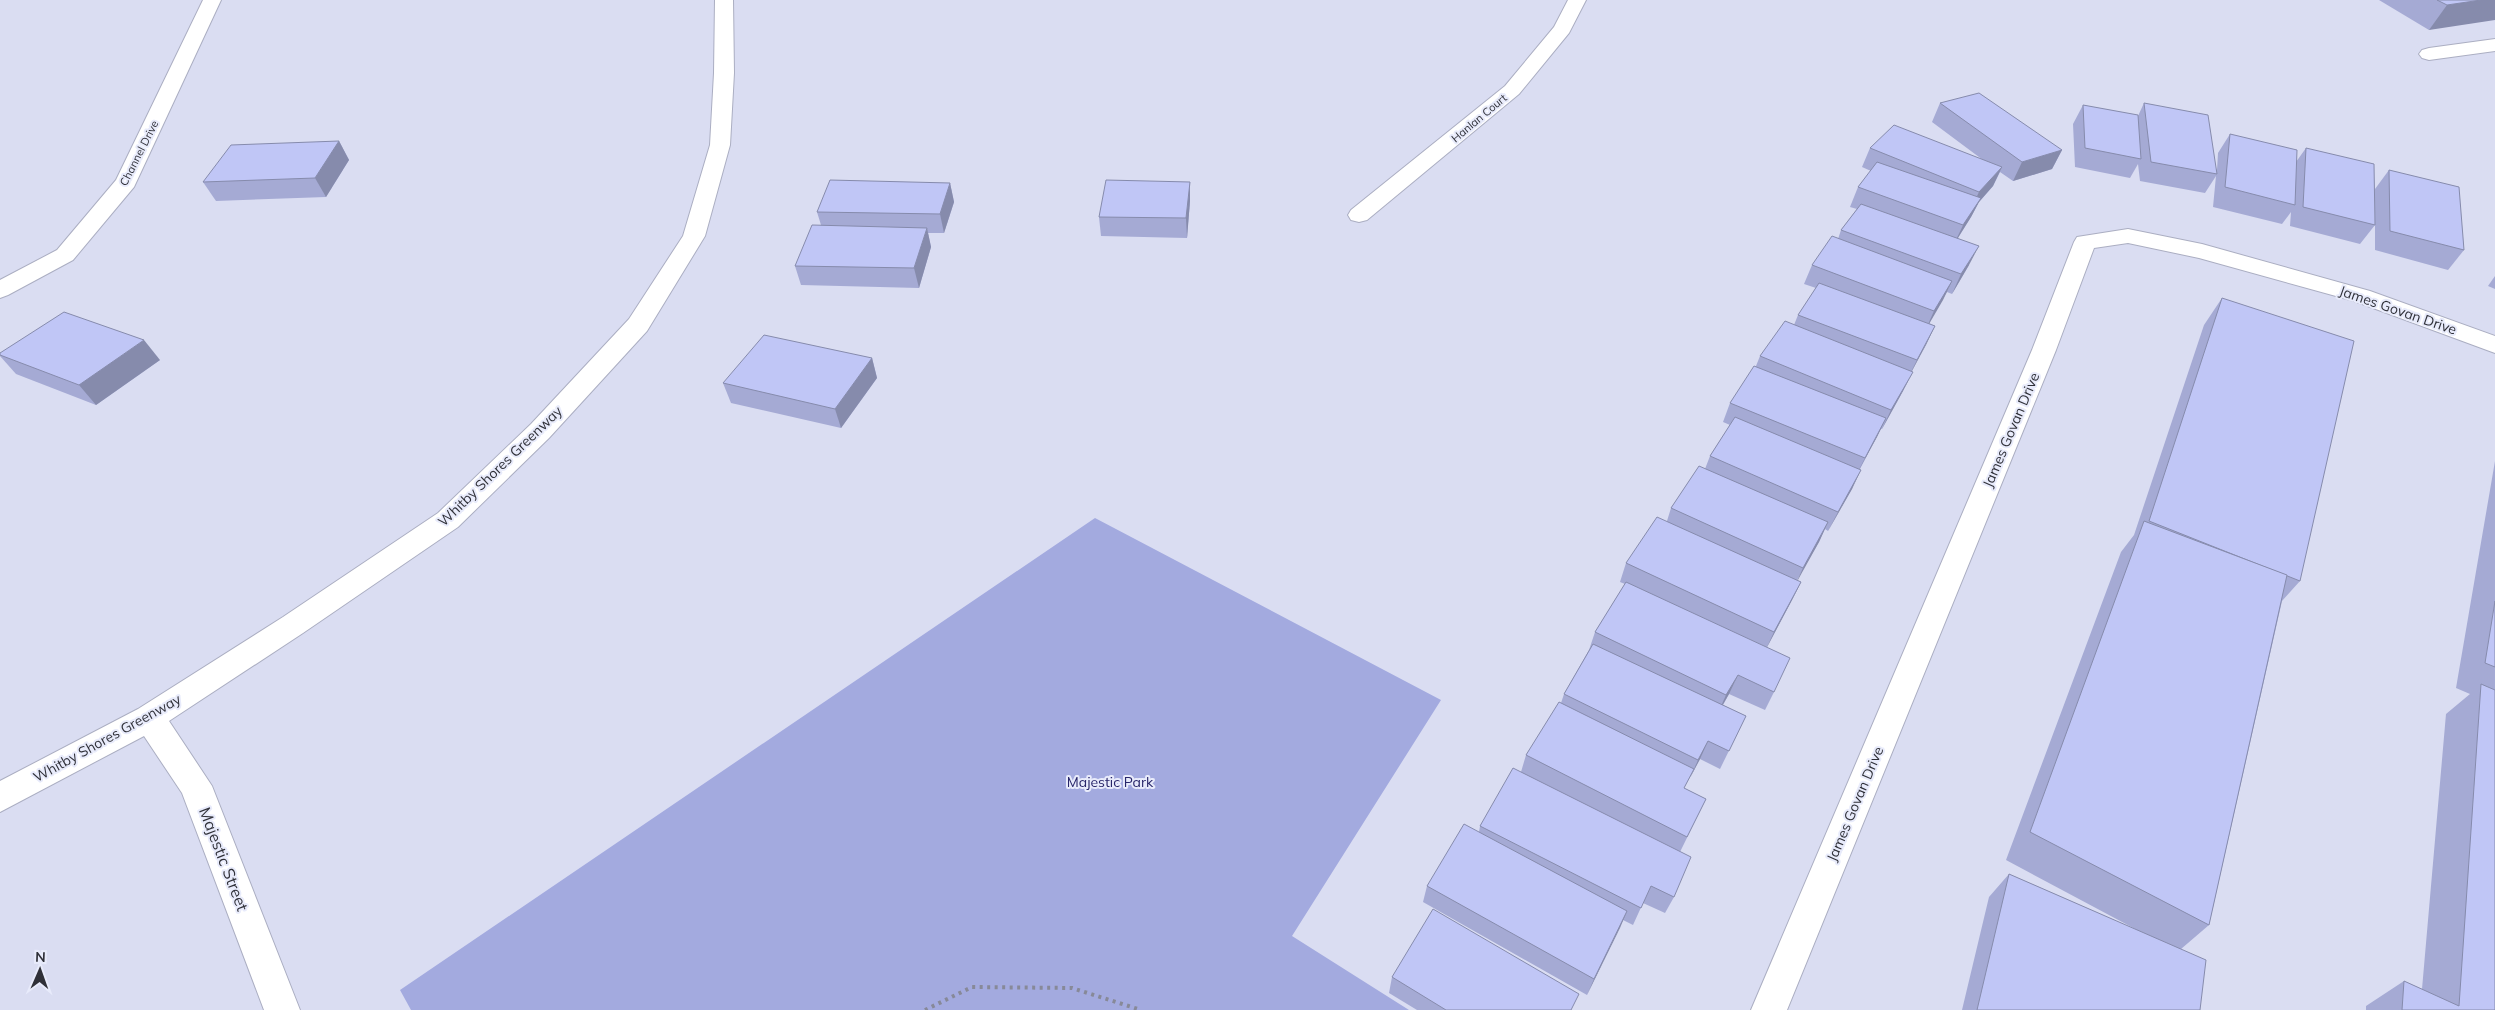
<svg xmlns="http://www.w3.org/2000/svg" width="2495" height="1010" font-family="Mulish,sans-serif">
	<style>
		.green { fill: #a3aadf }
		.lines { fill: none; stroke-linecap: round; stroke-linejoin: round }
		.minor-casing { stroke: #abaec2; stroke-width: 2 }
		.path { stroke: #878998; stroke-width: 4; stroke-dasharray: 3 4.5; stroke-linecap: butt }
		.minor { fill: #fff; fill-rule: evenodd }
		.wall { fill: #a5aad4 }
		.shaded-wall { fill: #868bac }
		.building { fill: #c0c6f6; stroke: #868bac }
		.labels { text-anchor: middle; dominant-baseline: central; stroke-width: 4; stroke-linejoin: round; paint-order: stroke }
		.far-street-label { font-size: 11px; fill: #2f3038; stroke: #e8ebfb }
		.street-label { font-size: 14px; fill: #2f3038; stroke: #e8ebfb }
		.park-label { font-size: 14px; fill: #272569; stroke: #e8ebfb }
		.near-street-label { font-size: 16px; fill: #2f3038; stroke: #e8ebfb }
	</style>
	<rect width="100%" height="100%" fill="#daddf2"/>
	<!-- green -->
	<path class="green" d="M 1095,518 L 1441,700 L 1292,936 L 1409,1010 L 411,1010 L 400,990 Z"/>
	<g class="lines">
		<defs>
			<g id="minor">
				<path d="M 203,0 L 221,0 L 134,187 L 73,260 L 8,295 L 0,298 L 0,280 L 57,250 L 116,180 Z"/>
				<path d="M 715,0 L 733,0 L 734,73 L 730,145 L 705,236 L 647,331 L 549,438 L 458,527 L 303,633 L 169,721 L 212,786 L 300,1010 L 264,1010 L 182,793 L 144,736 L 0,812 L 0,781 L 138,709 L 283,617 L 438,513 L 531,424 L 629,319 L 683,236 L 710,145 L 714,73 Z"/>
				<path d="M 1568,0 L 1586,0 L 1569,33 L 1519,94 L 1367,220 L 1359,222 L 1351,220 L 1348,215 L 1351,210 L 1505,86 L 1554,27 Z"/>
				<path d="M 2495,39 L 2495,51 L 2429,60 L 2422,58 L 2419,54 L 2422,50 L 2429,48 Z"/>
				<path d="M 2128,229 L 2202,244 L 2370,291 L 2495,336 L 2495,353 L 2354,301 L 2199,258 L 2128,243 L 2094,248 L 2056,350 L 1787,1010 L 1751,1010 L 2032,350 L 2074,242 L 2077,237 Z"/>
			</g>
		</defs>
		<!-- minor casing -->
		<use href="#minor" class="minor-casing"/>
		<!-- path -->
		<path class="path" d="M 925,1010 L 972,987 L 1072,988 L 1141,1010"/>
		<!-- minor -->
		<use href="#minor" class="minor"/>
	</g>
	<!-- wall -->
	<g class="wall">
		<path d="M 2379,0 L 2495,0 L 2429,30 Z"/>
		<path d="M 1940,103 L 2062,150 L 2052,169 L 2013,181 L 2000,172 L 1993,186 L 1979,202 L 1971,217 L 1958,238 L 1969,265 L 1952,294 L 1947,292 L 1929,323 L 1935,326 L 1912,371 L 1903,391 L 1882,429 L 1881,429 L 1860,469 L 1852,489 L 1828,531 L 1825,529 L 1819,542 L 1797,580 L 1801,582 L 1792,600 L 1767,647 L 1774,692 L 1765,710 L 1729,694 L 1723,705 L 1746,716 L 1720,769 L 1700,759 L 1684,788 L 1706,799 L 1680,852 L 1674,897 L 1665,913 L 1643,903 L 1633,925 L 1623,920 L 1587,995 L 1423,902 L 1427,886 L 1479,832 L 1480,826 L 1521,772 L 1526,755 L 1561,703 L 1564,694 L 1589,650 L 1595,632 L 1625,584 L 1620,582 L 1626,563 L 1667,521 L 1671,508 L 1705,469 L 1710,456 L 1730,425 L 1723,422 L 1730,403 L 1756,366 L 1760,356 L 1794,325 L 1798,315 L 1816,288 L 1804,284 L 1812,265 L 1838,239 L 1841,230 L 1857,209 L 1850,207 L 1858,187 L 1871,171 L 1862,167 L 1870,148 L 1983,160 L 1932,122 Z"/>
		<path d="M 2144,103 L 2217,170 L 2218,153 L 2230,134 L 2296,162 L 2306,148 L 2375,225 L 2360,244 L 2290,226 L 2291,212 L 2282,224 L 2213,207 L 2216,176 L 2205,193 L 2140,181 L 2138,164 L 2130,178 L 2075,167 L 2073,124 L 2083,105 L 2138,116 Z"/>
		<path d="M 339,141 L 349,160 L 326,197 L 216,201 L 203,182 Z"/>
		<path d="M 2389,170 L 2464,250 L 2448,270 L 2375,250 L 2375,189 Z"/>
		<path d="M 1190,182 L 1190,201 L 1187,238 L 1101,236 L 1099,217 Z"/>
		<path d="M 950,183 L 954,202 L 944,233 L 928,233 L 931,247 L 919,288 L 801,285 L 795,266 L 821,225 L 817,212 Z"/>
		<path d="M 2495,276 L 2495,289 L 2488,286 Z"/>
		<path d="M 2222,298 L 2300,581 L 2282,601 L 2209,925 L 2181,949 L 2200,1010 L 1962,1010 L 1989,897 L 2009,874 L 2139,931 L 2006,860 L 2121,552 L 2134,535 L 2204,325 Z"/>
		<path d="M 0,353 L 160,360 L 96,405 L 16,374 L 0,356 Z"/>
		<path d="M 872,358 L 877,378 L 841,428 L 731,403 L 723,383 Z"/>
		<path d="M 2495,461 L 2495,1010 L 2366,1010 L 2366,1006 L 2404,981 L 2422,989 L 2446,714 L 2470,694 L 2456,688 Z"/>
		<path d="M 1392,977 L 1572,1010 L 1417,1010 L 1389,993 Z"/>
	</g>
	<!-- shaded-wall -->
	<g class="shaded-wall">
		<path d="M 2481,0 L 2495,0 L 2495,20 L 2429,30 L 2447,5 Z"/>
		<path d="M 339,141 L 349,160 L 326,197 L 315,178 Z"/>
		<path d="M 2062,150 L 2052,169 L 2013,181 L 2022,162 Z"/>
		<path d="M 2002,167 L 1993,186 L 1979,202 L 1971,217 L 1954,244 L 1979,192 Z"/>
		<path d="M 1190,182 L 1190,201 L 1187,238 L 1186,218 Z"/>
		<path d="M 950,183 L 954,202 L 944,233 L 940,214 Z"/>
		<path d="M 927,228 L 931,247 L 919,288 L 914,268 Z"/>
		<path d="M 1979,246 L 1969,265 L 1952,294 L 1961,274 Z"/>
		<path d="M 1952,281 L 1943,300 L 1925,331 L 1934,311 Z"/>
		<path d="M 1935,326 L 1926,345 L 1907,380 L 1917,360 Z"/>
		<path d="M 144,340 L 160,360 L 96,405 L 79,385 Z"/>
		<path d="M 872,358 L 877,378 L 841,428 L 835,409 Z"/>
		<path d="M 1913,372 L 1903,391 L 1882,429 L 1891,410 Z"/>
		<path d="M 1886,418 L 1877,437 L 1855,477 L 1865,458 Z"/>
		<path d="M 1861,470 L 1852,489 L 1828,531 L 1838,512 Z"/>
		<path d="M 1828,522 L 1819,542 L 1794,587 L 1803,568 Z"/>
		<path d="M 1801,582 L 1792,600 L 1765,651 L 1774,632 Z"/>
		<path d="M 1738,675 L 1729,694 L 1718,713 L 1726,695 Z"/>
		<path d="M 1708,741 L 1700,759 L 1690,778 L 1698,760 Z"/>
		<path d="M 1627,911 L 1620,928 L 1587,995 L 1594,979 Z"/>
	</g>
	<!-- building -->
	<g class="building">
		<path d="M 2437,0 L 2481,0 L 2447,5 Z"/>
		<path d="M 1979,93 L 2062,150 L 2022,162 L 1940,103 Z"/>
		<path d="M 2144,103 L 2208,115 L 2217,174 L 2151,162 Z"/>
		<path d="M 2083,105 L 2138,115 L 2141,159 L 2085,148 Z"/>
		<path d="M 1894,125 L 2002,167 L 1979,192 L 1870,148 Z"/>
		<path d="M 2230,134 L 2297,150 L 2295,205 L 2225,187 Z"/>
		<path d="M 339,141 L 315,178 L 203,182 L 231,145 Z"/>
		<path d="M 2306,148 L 2374,164 L 2375,225 L 2303,207 Z"/>
		<path d="M 1877,162 L 1981,198 L 1963,225 L 1858,187 Z"/>
		<path d="M 2389,170 L 2459,187 L 2464,250 L 2390,231 Z"/>
		<path d="M 830,180 L 950,183 L 940,214 L 817,212 Z"/>
		<path d="M 1106,180 L 1190,182 L 1186,218 L 1099,217 Z"/>
		<path d="M 1861,204 L 1979,246 L 1961,274 L 1841,230 Z"/>
		<path d="M 812,225 L 927,228 L 914,268 L 795,266 Z"/>
		<path d="M 1832,236 L 1952,281 L 1934,311 L 1812,265 Z"/>
		<path d="M 1819,283 L 1935,326 L 1917,360 L 1798,315 Z"/>
		<path d="M 2222,298 L 2354,341 L 2300,581 L 2149,521 Z"/>
		<path d="M 64,312 L 144,340 L 79,385 L 0,355 L 0,353 Z"/>
		<path d="M 1785,321 L 1913,372 L 1891,410 L 1760,356 Z"/>
		<path d="M 764,335 L 872,358 L 835,409 L 723,383 Z"/>
		<path d="M 1754,366 L 1886,418 L 1865,458 L 1730,403 Z"/>
		<path d="M 1735,417 L 1861,470 L 1838,512 L 1710,456 Z"/>
		<path d="M 1699,466 L 1828,522 L 1803,568 L 1671,508 Z"/>
		<path d="M 1657,517 L 1801,582 L 1774,632 L 1626,563 Z"/>
		<path d="M 2144,521 L 2287,575 L 2209,925 L 2030,832 Z"/>
		<path d="M 1626,582 L 1790,658 L 1774,692 L 1738,675 L 1726,695 L 1595,632 Z"/>
		<path d="M 2495,601 L 2495,667 L 2485,663 Z"/>
		<path d="M 1593,644 L 1746,716 L 1729,751 L 1708,741 L 1698,760 L 1564,694 Z"/>
		<path d="M 2481,684 L 2495,690 L 2495,1010 L 2402,1010 L 2404,981 L 2459,1006 Z"/>
		<path d="M 1559,702 L 1694,769 L 1684,788 L 1706,799 L 1687,837 L 1526,755 Z"/>
		<path d="M 1513,768 L 1691,857 L 1674,897 L 1651,886 L 1641,908 L 1480,826 Z"/>
		<path d="M 1464,824 L 1627,911 L 1594,979 L 1427,886 Z"/>
		<path d="M 2009,874 L 2206,960 L 2200,1010 L 1977,1010 Z"/>
		<path d="M 1433,909 L 1579,994 L 1571,1010 L 1446,1010 L 1392,977 Z"/>
	</g>
	<g class="labels">
		<!-- far-street labels -->
		<g class="far-street-label">
			<text transform="translate(1479 118) rotate(-40)">Hanlan Court</text>
			<text transform="translate(139 153) rotate(-63)">Channel Drive</text>
		</g>
		<!-- street labels -->
		<g class="street-label">
			<text transform="translate(2398 310) rotate(19)">James Govan Drive</text>
			<text transform="translate(2011 430) rotate(-67)">James Govan Drive</text>
			<text transform="translate(500 466) rotate(-44)">Whitby Shores Greenway</text>
			<text transform="translate(107 738) rotate(-29)">Whitby Shores Greenway</text>
			<text transform="translate(1855 804) rotate(-67)">James Govan Drive</text>
		</g>
		<!-- park labels -->
		<g class="park-label">
			<text x="1110" y="782">Majestic Park</text>
		</g>
		<!-- near-street labels -->
		<g class="near-street-label">
			<text transform="translate(224 859) rotate(69)">Majestic Street</text>
		</g>
	</g>
	<!-- north arrow -->
	<g transform="translate(40 970) rotate(2)" stroke="#e8ebfb" stroke-width="4" paint-order="stroke">
	<path d="M0-4L9 19L0 12L-9 19Z" fill="#2f3038"/>
	<text y="-8" font-size="14" font-weight="bold" text-anchor="middle" fill="#2f3038">N</text>
	</g>
</svg>
